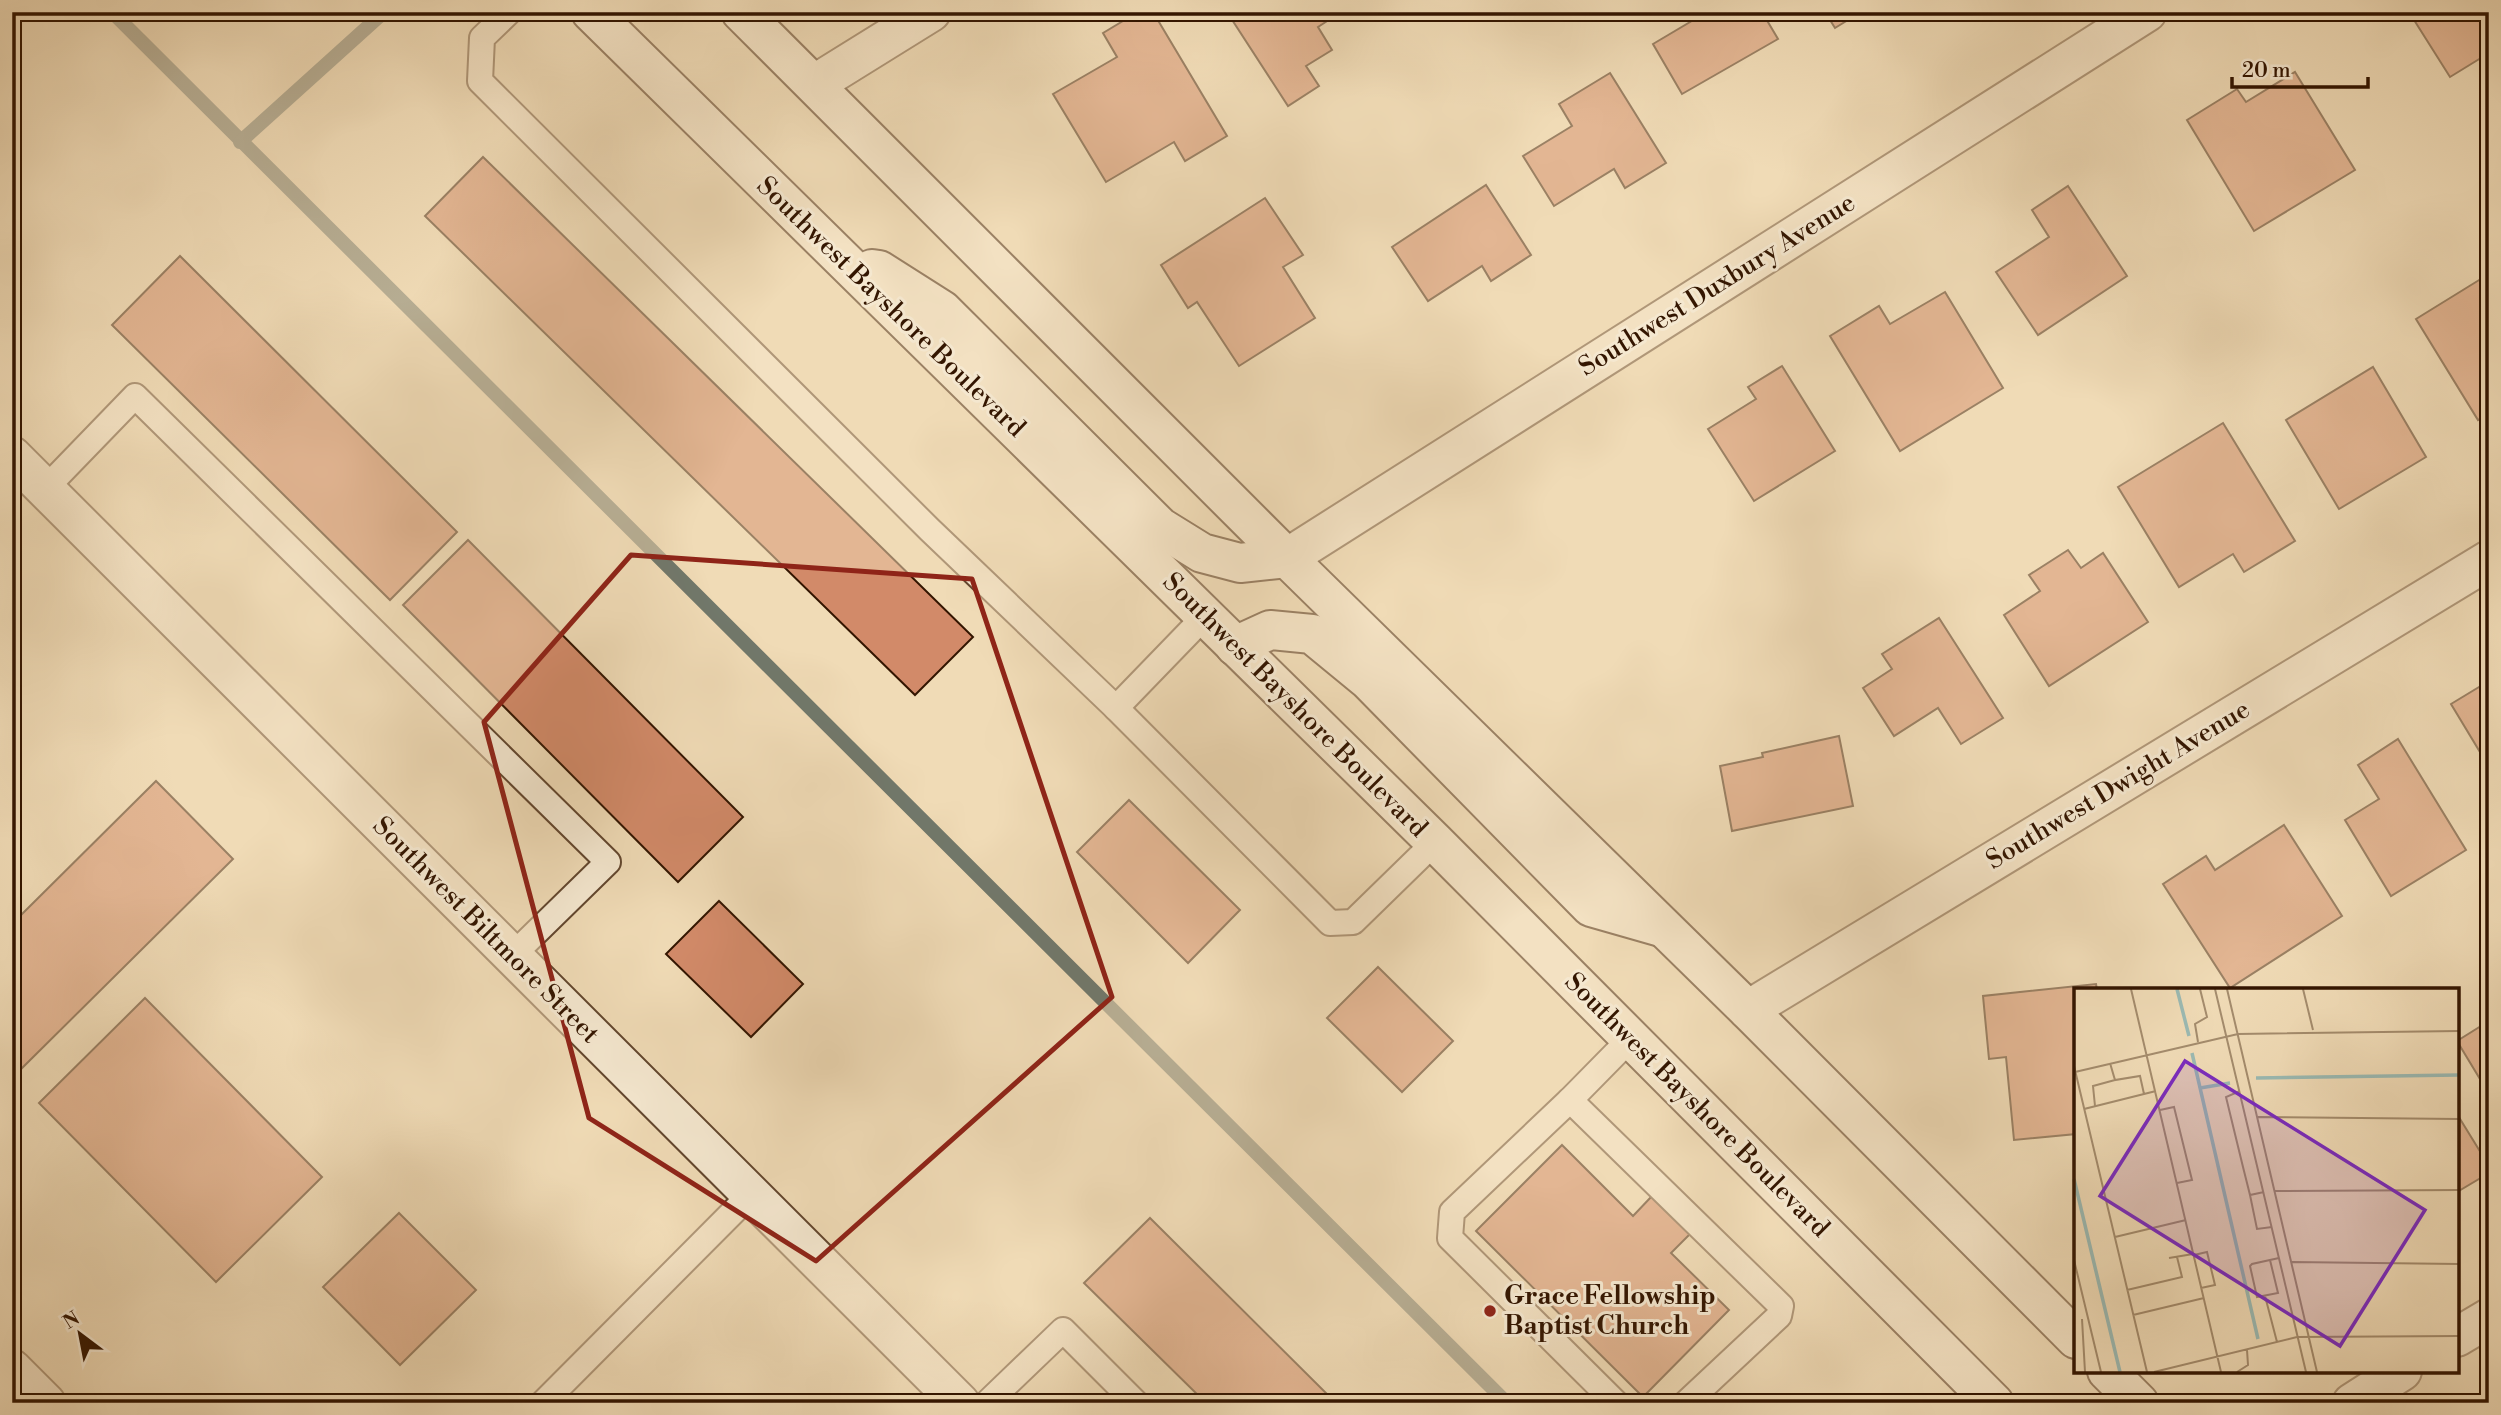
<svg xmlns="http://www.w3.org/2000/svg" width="2501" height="1415" font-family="'Libre Bodoni',serif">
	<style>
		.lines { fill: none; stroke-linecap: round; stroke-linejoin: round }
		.stream { stroke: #71786b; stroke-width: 14 }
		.building { fill: #d28a69; stroke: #331500; stroke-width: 2 }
		.lane-casing { stroke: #62462e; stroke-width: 28 }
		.street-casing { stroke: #62462e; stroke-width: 42 }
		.secondary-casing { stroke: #331500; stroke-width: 42 }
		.lane { stroke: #f5e8d0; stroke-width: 24 }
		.street { stroke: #f5e8d0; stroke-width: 38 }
		.secondary { stroke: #f5e8d0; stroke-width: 38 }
		.marked { fill: none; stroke: #8f2418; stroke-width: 5; stroke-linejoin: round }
		.poi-dot { fill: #8f2418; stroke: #f5e8d0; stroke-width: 2.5 }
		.labels { text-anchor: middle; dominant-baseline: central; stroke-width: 6; stroke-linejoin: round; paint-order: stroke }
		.street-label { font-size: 26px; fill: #331500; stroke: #f5e8d0 }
		.poi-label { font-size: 26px; font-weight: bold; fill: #331500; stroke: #f5e8d0; text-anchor: start }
		.inset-river { fill: none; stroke: #9bbab3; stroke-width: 3.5 }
		.inset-road { fill: none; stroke: #a48c6d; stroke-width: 2 }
		.view { fill: #7b2cbf; fill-opacity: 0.15; stroke: #7b2cbf; stroke-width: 3.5 }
		.inset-edge { fill: none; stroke: #331500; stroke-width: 3.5 }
	</style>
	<rect width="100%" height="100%" fill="#f0dbb6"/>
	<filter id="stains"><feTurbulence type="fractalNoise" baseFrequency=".00286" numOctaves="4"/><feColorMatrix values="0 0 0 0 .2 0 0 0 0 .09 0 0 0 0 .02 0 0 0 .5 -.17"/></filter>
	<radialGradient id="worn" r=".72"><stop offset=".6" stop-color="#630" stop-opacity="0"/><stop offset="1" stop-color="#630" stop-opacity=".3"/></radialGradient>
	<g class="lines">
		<!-- stream -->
		<g class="stream">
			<path d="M 112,12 L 1507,1403"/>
			<path d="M 240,142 L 384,12"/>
		</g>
	</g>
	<!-- building -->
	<g class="building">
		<path d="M 1138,12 L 1153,12 L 1227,136 L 1185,161 L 1174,142 L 1106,182 L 1053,94 L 1117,57 L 1103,33 Z"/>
		<path d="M 1227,12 L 1341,12 L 1318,27 L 1332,50 L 1306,66 L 1319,86 L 1288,106 Z"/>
		<path d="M 1707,12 L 1762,12 L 1778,39 L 1682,94 L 1653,44 Z"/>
		<path d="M 1825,12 L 1861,12 L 1835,28 Z"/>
		<path d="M 2409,12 L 2489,12 L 2489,53 L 2450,77 Z"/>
		<path d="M 2295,72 L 2355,170 L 2254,231 L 2187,120 L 2237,89 L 2246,102 Z"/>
		<path d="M 1610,73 L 1666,163 L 1625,188 L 1614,169 L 1554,206 L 1523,156 L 1572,126 L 1559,104 Z"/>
		<path d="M 483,157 L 973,637 L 915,695 L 425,216 Z"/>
		<path d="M 1486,185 L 1531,255 L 1491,281 L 1482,266 L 1428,301 L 1392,247 Z"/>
		<path d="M 2068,186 L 2127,276 L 2038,335 L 1996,272 L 2049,237 L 2032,210 Z"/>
		<path d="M 1265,198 L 1303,255 L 1283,267 L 1315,318 L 1239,366 L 1197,302 L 1188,308 L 1161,265 Z"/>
		<path d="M 180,256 L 457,532 L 390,600 L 112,325 Z"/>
		<path d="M 2484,277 L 2489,285 L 2489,413 L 2478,420 L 2416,319 Z"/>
		<path d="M 1945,292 L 2003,388 L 1900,451 L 1830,336 L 1879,306 L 1890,324 Z"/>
		<path d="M 1782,366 L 1835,451 L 1754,501 L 1708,429 L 1756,399 L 1748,387 Z"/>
		<path d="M 2373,367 L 2426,457 L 2339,509 L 2286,420 Z"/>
		<path d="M 2223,423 L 2295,541 L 2244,572 L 2233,554 L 2179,587 L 2118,487 Z"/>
		<path d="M 468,540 L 743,817 L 678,882 L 403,605 Z"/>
		<path d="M 2068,550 L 2081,568 L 2103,553 L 2148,622 L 2049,686 L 2004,615 L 2040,591 L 2029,575 Z"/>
		<path d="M 1939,618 L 2003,718 L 1961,744 L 1938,708 L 1894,736 L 1863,688 L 1892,669 L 1882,654 Z"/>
		<path d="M 2489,681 L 2489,767 L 2451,704 Z"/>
		<path d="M 1839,736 L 1853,806 L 1732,831 L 1720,766 L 1763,757 L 1762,753 Z"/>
		<path d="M 2398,739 L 2466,850 L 2391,896 L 2345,820 L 2379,799 L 2358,765 Z"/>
		<path d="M 156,781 L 233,859 L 12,1078 L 12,924 Z"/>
		<path d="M 1129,800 L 1240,910 L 1188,963 L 1077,852 Z"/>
		<path d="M 2284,825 L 2342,916 L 2230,988 L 2163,884 L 2206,856 L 2215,870 Z"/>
		<path d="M 719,901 L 803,984 L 751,1037 L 666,954 Z"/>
		<path d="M 1378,967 L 1453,1041 L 1402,1092 L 1327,1018 Z"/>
		<path d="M 2096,984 L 2097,990 L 2076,990 L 2076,1134 L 2014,1140 L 2006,1057 L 1989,1059 L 1983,996 Z"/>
		<path d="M 145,998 L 322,1177 L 216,1282 L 39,1103 Z"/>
		<path d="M 2489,1021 L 2489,1094 L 2457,1041 Z"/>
		<path d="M 2457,1114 L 2489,1166 L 2489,1173 L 2457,1192 Z"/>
		<path d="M 1562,1145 L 1633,1216 L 1652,1196 L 1690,1234 L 1671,1253 L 1729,1310 L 1643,1397 L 1476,1231 Z"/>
		<path d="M 399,1213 L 476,1290 L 400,1365 L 323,1287 Z"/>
		<path d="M 1150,1218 L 1336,1403 L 1206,1403 L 1084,1283 Z"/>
	</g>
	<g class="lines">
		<defs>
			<g id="lane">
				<path d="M 509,12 L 482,38 L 480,81 L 930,530 L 1116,708 L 1205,616"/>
				<path d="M 45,489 L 135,396 L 608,862 L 512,956"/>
				<path d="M 1116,708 L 1330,923 L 1353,922 L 1435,842"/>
				<path d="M 1570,1100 L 1781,1306 L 1779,1316 L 1686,1403"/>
				<path d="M 543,1403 L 751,1194"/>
				<path d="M 987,1403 L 1063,1330 L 1136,1403"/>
				<path d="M 1616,1403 L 1450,1238 L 1452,1212 L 1570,1100 L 1631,1038"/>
			</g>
			<g id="street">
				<path d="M 815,84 L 931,12"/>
				<path d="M 12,456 L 960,1403"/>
				<path d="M 1287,558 L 2147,12"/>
				<path d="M 1748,1010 L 2489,560"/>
				<path d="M 2457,1337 L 2489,1318"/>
				<path d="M 12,1369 L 46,1403"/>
				<path d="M 2352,1403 L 2402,1371"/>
			</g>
			<g id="secondary">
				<path d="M 591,12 L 1435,842 L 1994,1403"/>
				<path d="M 741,12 L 1287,558 L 1748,1010 L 2076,1339"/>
				<path d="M 872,269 L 879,270 L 942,310 L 1160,527 L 1202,553 L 1240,563 L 1287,558"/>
				<path d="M 1235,646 L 1270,630 L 1312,634 L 1368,680 L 1591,907 L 1661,927"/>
				<path d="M 2107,1371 L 2139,1403"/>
			</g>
		</defs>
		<!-- lane casing -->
		<use href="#lane" class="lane-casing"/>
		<!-- street casing -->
		<use href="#street" class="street-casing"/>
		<!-- secondary casing -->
		<use href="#secondary" class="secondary-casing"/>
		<!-- lane -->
		<use href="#lane" class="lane"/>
		<!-- street -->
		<use href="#street" class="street"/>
		<!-- secondary -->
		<use href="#secondary" class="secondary"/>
	</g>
	<!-- marked area -->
	<path d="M0 0H2501V1415H0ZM 631,555 L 972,579 L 1112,997 L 816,1261 L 589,1118 L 484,722 Z" fill="#f0dbb6" fill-opacity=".55" fill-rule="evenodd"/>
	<path class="marked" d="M 631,555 L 972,579 L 1112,997 L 816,1261 L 589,1118 L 484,722 Z"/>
	<!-- markers -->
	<circle class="poi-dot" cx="1490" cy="1311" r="7"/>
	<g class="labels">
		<!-- street labels -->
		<g class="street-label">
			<text transform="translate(1717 285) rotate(-32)">Southwest Duxbury Avenue</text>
			<text transform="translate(891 307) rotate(44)">Southwest Bayshore Boulevard</text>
			<text transform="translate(1295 705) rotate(45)">Southwest Bayshore Boulevard</text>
			<text transform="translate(2118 785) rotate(-31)">Southwest Dwight Avenue</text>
			<text transform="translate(486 930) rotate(45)">Southwest Biltmore Street</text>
			<text transform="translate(1697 1105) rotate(45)">Southwest Bayshore Boulevard</text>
		</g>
		<!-- poi labels -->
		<g class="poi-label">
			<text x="1504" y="1296">Grace Fellowship<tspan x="1504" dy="30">Baptist Church</tspan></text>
		</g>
	</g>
	<!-- overview -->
	<g transform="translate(2074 988)">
		<rect width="385" height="385" fill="#f0dbb6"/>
		<path class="inset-river" d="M 103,1 L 115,48M 118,65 L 184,351M 182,90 L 385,87M 126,100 L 156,95M 0,191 L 46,384"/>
		<path class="inset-road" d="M 57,1 L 147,384M 141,1 L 232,384M 153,1 L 243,384M 229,1 L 239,42M 124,54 L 121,36 L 133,29 L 126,1M 36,75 L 41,92 L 66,88 L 70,106M 0,78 L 73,384M 1,84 L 164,46 L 385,43M 166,103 L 152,109 L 169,179 L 176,207 L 190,204M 21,118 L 19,98 L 41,92M 10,121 L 82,103M 86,122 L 100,119 L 118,192 L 103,195M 184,129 L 385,131M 201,203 L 385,202M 176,207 L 183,241 L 198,239M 41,249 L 112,232M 120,267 L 133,264 L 141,297 L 127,300M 95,270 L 119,266M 0,272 L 27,384M 196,272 L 204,305 L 183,309 L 176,278 L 178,276 L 205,270M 218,274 L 385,276M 53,302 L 108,289 L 103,269M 191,308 L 203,354M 59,327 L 130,310M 8,331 L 11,384M 80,384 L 223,349 L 385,348M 163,384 L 174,377 L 173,362"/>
		<path class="view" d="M 111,73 L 351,222 L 266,358 L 26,208 Z"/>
		<rect width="385" height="385" class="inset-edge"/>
	</g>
	<!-- margin -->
	<rect width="2501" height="1415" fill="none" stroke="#f0dbb6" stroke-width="42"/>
	<rect x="14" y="14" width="2473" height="1387" fill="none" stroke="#331500" stroke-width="3.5"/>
	<rect x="21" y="21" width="2459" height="1373" fill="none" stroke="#331500" stroke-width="2"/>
	<!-- north arrow -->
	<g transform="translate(80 1334) rotate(328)" stroke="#f5e8d0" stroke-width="5" paint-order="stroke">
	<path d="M0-5L12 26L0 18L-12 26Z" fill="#331500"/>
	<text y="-10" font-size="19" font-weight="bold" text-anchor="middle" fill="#331500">N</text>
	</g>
	<!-- scale -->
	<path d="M2232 77v10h136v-10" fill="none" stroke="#331500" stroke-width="3.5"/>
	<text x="2242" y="77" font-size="21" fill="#331500" stroke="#f5e8d0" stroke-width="5" paint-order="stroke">20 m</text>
	<rect width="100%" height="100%" filter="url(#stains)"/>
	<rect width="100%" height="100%" fill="url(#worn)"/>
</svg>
